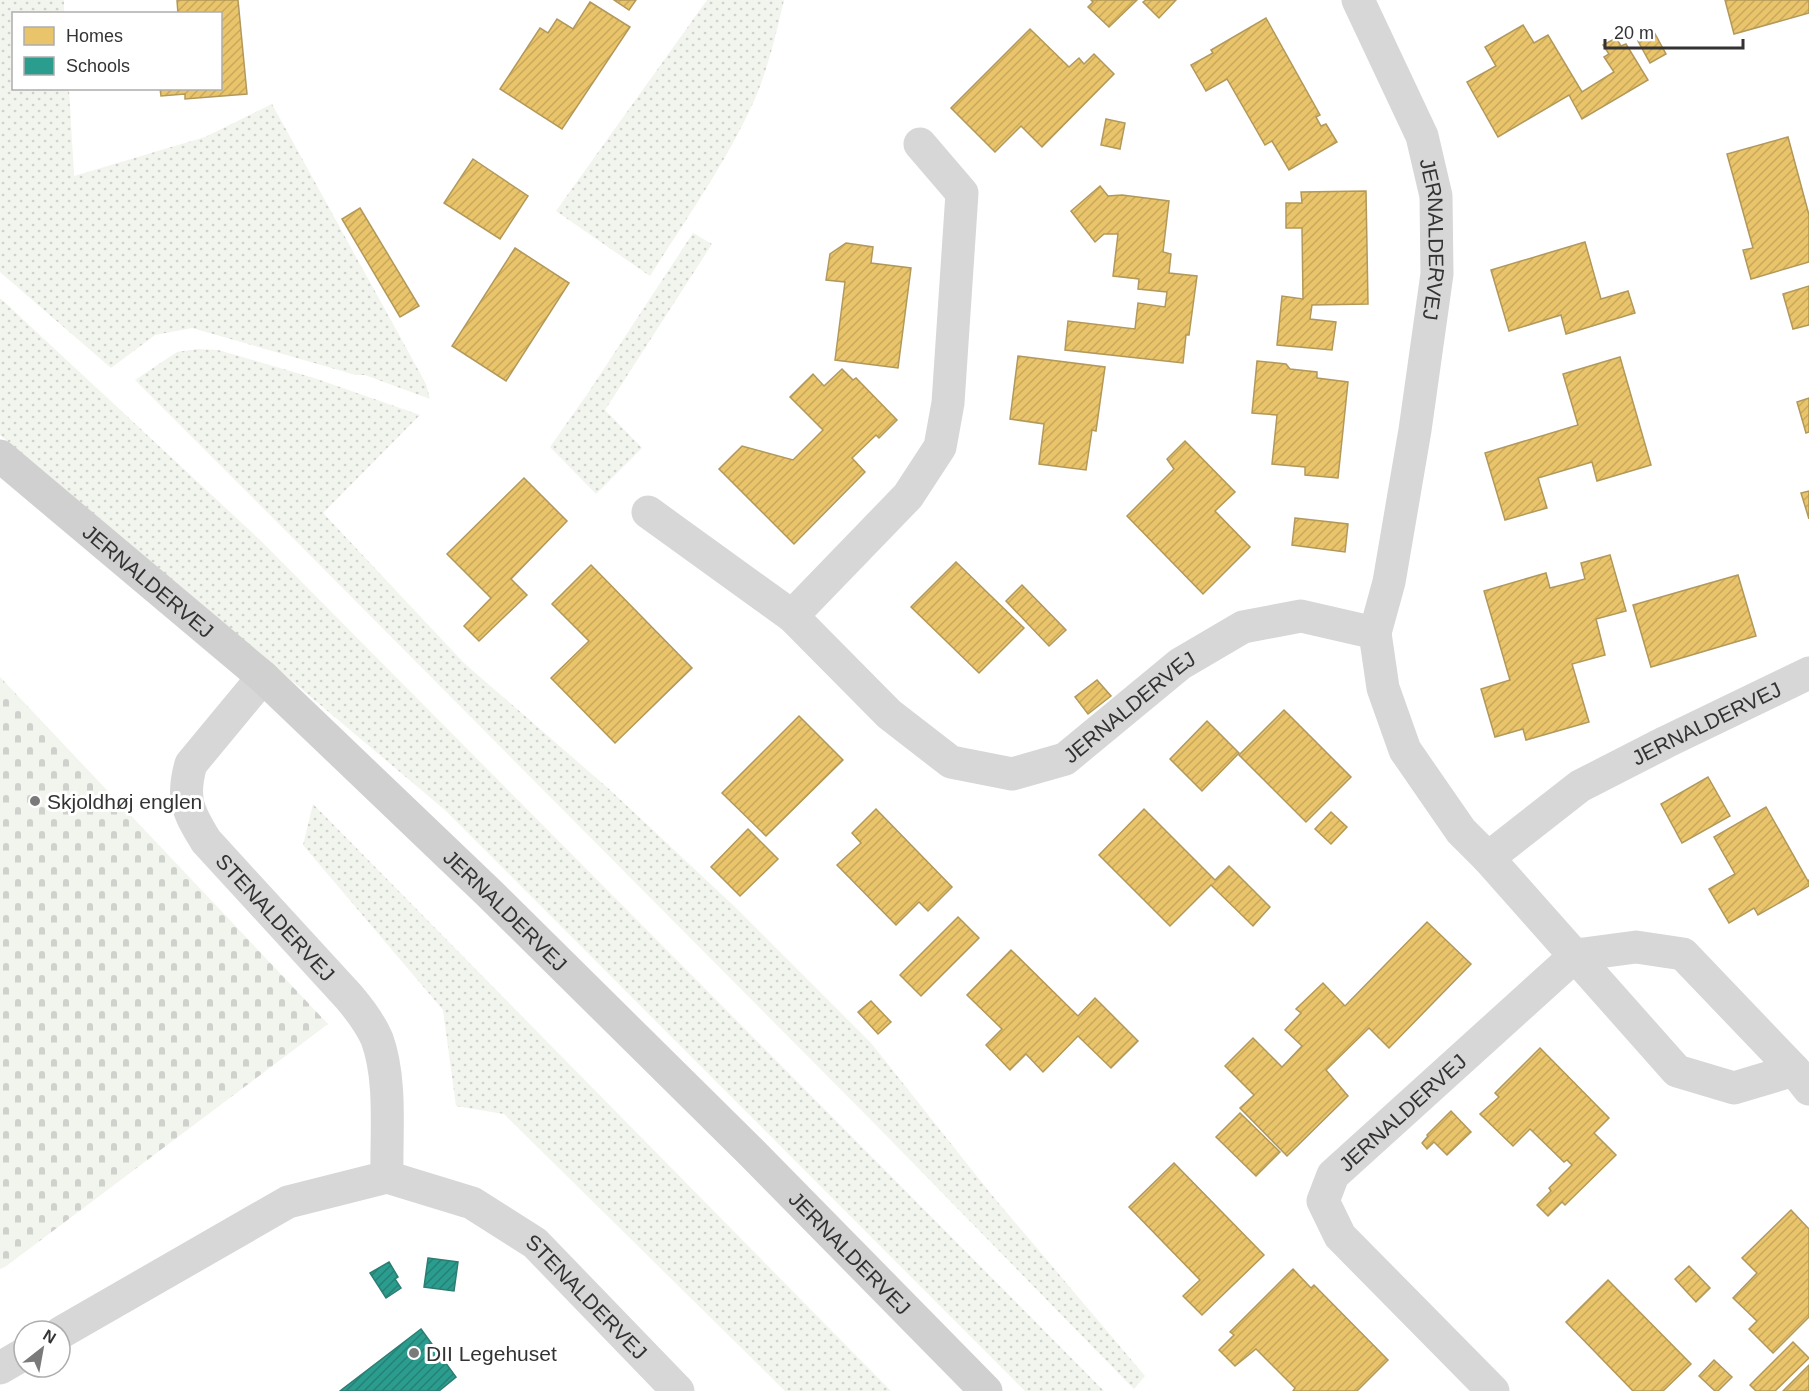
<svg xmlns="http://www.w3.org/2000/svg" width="1809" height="1391" font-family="Arial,sans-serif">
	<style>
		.grass { fill: url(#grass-dots) }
		.cemetery { fill: url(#cemetery-stones) }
		.homes { fill: url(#homes-hatch); stroke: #b2985a; stroke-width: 1.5 }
		.schools { fill: url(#schools-hatch); stroke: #2d7d73; stroke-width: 1.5 }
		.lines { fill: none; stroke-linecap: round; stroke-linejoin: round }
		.street { stroke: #d7d7d7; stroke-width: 33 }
		.secondary { stroke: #d0d0d0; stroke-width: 33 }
		.poi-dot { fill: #7a7a7a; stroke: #fff; stroke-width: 2 }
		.labels { text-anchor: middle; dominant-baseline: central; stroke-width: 6; stroke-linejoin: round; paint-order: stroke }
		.street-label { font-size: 21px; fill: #333; stroke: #fff }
		.poi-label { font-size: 21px; fill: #333; stroke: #fff; text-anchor: start }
	</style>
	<defs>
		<pattern id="grass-dots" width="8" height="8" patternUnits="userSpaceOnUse" patternTransform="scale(1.5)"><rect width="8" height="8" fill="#f1f5ed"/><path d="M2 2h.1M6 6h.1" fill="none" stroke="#cfd2cc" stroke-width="1.8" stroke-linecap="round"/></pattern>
		<pattern id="cemetery-stones" width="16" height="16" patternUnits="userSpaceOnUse" patternTransform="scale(1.5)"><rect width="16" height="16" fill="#f1f5ed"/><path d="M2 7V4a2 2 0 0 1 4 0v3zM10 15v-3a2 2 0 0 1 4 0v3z" fill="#cfd2cc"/></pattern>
		<pattern id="homes-hatch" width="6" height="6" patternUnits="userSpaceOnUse" patternTransform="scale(1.5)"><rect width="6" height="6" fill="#e9c46a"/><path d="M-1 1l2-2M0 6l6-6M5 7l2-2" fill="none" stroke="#c8a95c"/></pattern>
		<pattern id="schools-hatch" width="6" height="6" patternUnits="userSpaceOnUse" patternTransform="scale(1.5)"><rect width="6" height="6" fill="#2a9d8f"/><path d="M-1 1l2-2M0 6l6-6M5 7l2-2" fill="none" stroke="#258175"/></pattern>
	</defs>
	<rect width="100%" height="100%" fill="#fff"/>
	<!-- grass -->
	<g class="grass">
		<path d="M 0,0 L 64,0 L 64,13 L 14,14 L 14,88 L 69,89 L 74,176 L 205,137 L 272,104 L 426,384 L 430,399 L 365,375 L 356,375 L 192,328 L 155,335 L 111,368 L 0,272 Z"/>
		<path d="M 707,0 L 784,0 C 776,34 768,69 754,101 C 726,163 686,219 650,276 L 556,211 Z"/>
		<path d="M 693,233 L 712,244 L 605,410 L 642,448 L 596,494 L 550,447 L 588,393 Z"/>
		<path d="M 0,298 L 260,540 L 1104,1391 L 1025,1391 L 445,810 L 0,435 Z"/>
		<path d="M 197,349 L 218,350 L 314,378 L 420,415 L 323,513 L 464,663 L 609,789 L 735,907 L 871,1043 L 991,1194 L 1145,1376 L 1134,1389 L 870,1119 L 283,528 L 135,380 L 177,352 Z"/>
		<path d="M 313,804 L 891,1391 L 785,1391 L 504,1114 L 456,1106 L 443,1010 L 303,845 Z"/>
	</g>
	<!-- cemetery -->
	<path class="cemetery" d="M 0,677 L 328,1024 L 5,1267 L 0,1269 Z"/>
	<!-- homes -->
	<g class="homes">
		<path d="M 177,0 L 238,0 L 247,94 L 185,99 L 185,94 L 161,96 L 160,88 L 220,88 L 220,14 L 178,14 Z"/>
		<path d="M 614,0 L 636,0 L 629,10 Z"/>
		<path d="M 1091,0 L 1137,0 L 1109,27 L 1088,7 L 1093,2 Z"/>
		<path d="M 1146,0 L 1176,0 L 1159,18 L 1143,2 Z"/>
		<path d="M 1725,0 L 1809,0 L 1809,13 L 1734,34 Z"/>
		<path d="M 590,2 L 630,27 L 562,129 L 500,89 L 540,28 L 548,33 L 557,19 L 573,29 Z"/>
		<path d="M 1266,18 L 1320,115 L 1316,117 L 1321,126 L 1326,124 L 1337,142 L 1289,170 L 1272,141 L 1265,145 L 1227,79 L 1206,91 L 1191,65 L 1213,53 L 1211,50 Z"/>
		<path d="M 1523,25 L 1534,43 L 1548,35 L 1582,92 L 1614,72 L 1604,57 L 1609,54 L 1603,45 L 1616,38 L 1621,46 L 1626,44 L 1648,80 L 1582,119 L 1569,95 L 1498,137 L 1467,82 L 1496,66 L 1485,47 Z"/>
		<path d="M 1030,29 L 1069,67 L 1079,58 L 1084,64 L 1094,54 L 1114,74 L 1042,147 L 1021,126 L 995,152 L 951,108 Z"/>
		<path d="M 1654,32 L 1666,54 L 1650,63 L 1638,41 Z"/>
		<path d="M 1106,119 L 1125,123 L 1120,149 L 1101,145 Z"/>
		<path d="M 1788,137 L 1809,215 L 1809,262 L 1751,279 L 1743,250 L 1753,248 L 1727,154 Z"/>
		<path d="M 473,159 L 528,196 L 500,239 L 444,203 Z"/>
		<path d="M 1100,186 L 1108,196 L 1122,195 L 1169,201 L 1163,252 L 1171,254 L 1169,273 L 1197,276 L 1189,335 L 1186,335 L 1183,363 L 1065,350 L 1068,321 L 1135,329 L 1138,303 L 1165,307 L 1167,292 L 1138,289 L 1139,279 L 1113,276 L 1118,234 L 1104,234 L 1095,242 L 1071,211 Z"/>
		<path d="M 1366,191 L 1368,304 L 1312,305 L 1310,319 L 1336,322 L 1332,350 L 1277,345 L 1282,296 L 1303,299 L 1302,228 L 1286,228 L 1286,203 L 1302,203 L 1301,192 Z"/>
		<path d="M 360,208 L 419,306 L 400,317 L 342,219 Z"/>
		<path d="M 1585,242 L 1601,299 L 1628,291 L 1635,313 L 1566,334 L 1561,315 L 1509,331 L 1491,270 Z"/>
		<path d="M 846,243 L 873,247 L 871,263 L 911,268 L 898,368 L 835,360 L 845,282 L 826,280 L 830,254 Z"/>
		<path d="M 515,248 L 569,283 L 506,381 L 452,346 Z"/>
		<path d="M 1809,286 L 1809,325 L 1793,329 L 1783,294 Z"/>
		<path d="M 1018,356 L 1105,367 L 1096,431 L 1092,430 L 1086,470 L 1039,464 L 1044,424 L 1010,419 Z"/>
		<path d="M 1620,357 L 1651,465 L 1597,481 L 1592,462 L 1538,478 L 1547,508 L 1505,520 L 1485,453 L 1578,425 L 1563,374 Z"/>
		<path d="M 1257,361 L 1286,364 L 1290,369 L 1317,372 L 1317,378 L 1348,382 L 1338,478 L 1305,475 L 1305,467 L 1272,464 L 1277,415 L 1252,413 Z"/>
		<path d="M 842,369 L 853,380 L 856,378 L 897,420 L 879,438 L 876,435 L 852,458 L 865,472 L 794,544 L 719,469 L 742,446 L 793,460 L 823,430 L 790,397 L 813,374 L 824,386 Z"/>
		<path d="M 1809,398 L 1809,432 L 1806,433 L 1797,402 Z"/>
		<path d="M 1185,441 L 1235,492 L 1215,511 L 1250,547 L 1203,594 L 1127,516 L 1174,469 L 1167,459 Z"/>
		<path d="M 524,478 L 567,521 L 511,579 L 527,595 L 479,641 L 464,626 L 491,598 L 447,554 Z"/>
		<path d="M 1809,491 L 1809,519 L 1801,493 Z"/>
		<path d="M 1295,518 L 1348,524 L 1345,552 L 1292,545 Z"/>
		<path d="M 1610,555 L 1626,611 L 1596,619 L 1605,655 L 1572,664 L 1589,722 L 1526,740 L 1523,729 L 1495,737 L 1481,689 L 1510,680 L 1484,591 L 1546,573 L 1550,588 L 1585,579 L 1581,563 Z"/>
		<path d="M 956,562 L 1024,628 L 979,673 L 911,607 Z"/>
		<path d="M 591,565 L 692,668 L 615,743 L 551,678 L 589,641 L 552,604 Z"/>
		<path d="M 1738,575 L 1756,636 L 1651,667 L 1633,605 Z"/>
		<path d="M 1022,585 L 1066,630 L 1049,646 L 1006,601 Z"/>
		<path d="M 1097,680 L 1111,696 L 1088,714 L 1075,697 Z"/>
		<path d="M 1284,710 L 1351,777 L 1306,822 L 1239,755 Z"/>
		<path d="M 799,716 L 843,760 L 766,836 L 722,793 Z"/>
		<path d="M 1207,721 L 1239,753 L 1202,791 L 1170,759 Z"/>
		<path d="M 1708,777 L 1730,816 L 1682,843 L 1661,804 Z"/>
		<path d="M 1766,807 L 1808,881 L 1809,880 L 1809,886 L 1758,915 L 1754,908 L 1729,923 L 1709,889 L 1735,874 L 1714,837 Z"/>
		<path d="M 876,809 L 952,887 L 928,911 L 919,902 L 896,925 L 837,865 L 861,843 L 852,833 Z"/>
		<path d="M 1144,809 L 1215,880 L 1229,866 L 1270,907 L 1253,926 L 1211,885 L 1170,926 L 1099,855 Z"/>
		<path d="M 1331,812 L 1347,827 L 1331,844 L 1315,829 Z"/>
		<path d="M 748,829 L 778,859 L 740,896 L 711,867 Z"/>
		<path d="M 958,917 L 979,938 L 921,996 L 900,975 Z"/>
		<path d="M 1427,922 L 1471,964 L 1389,1048 L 1369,1028 L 1326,1070 L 1348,1096 L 1287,1156 L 1240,1108 L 1254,1095 L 1225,1066 L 1253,1038 L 1282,1067 L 1302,1046 L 1285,1030 L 1301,1013 L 1296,1009 L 1323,983 L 1345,1006 Z"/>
		<path d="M 1011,950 L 1078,1016 L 1095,998 L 1138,1041 L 1111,1068 L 1078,1036 L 1043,1072 L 1026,1054 L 1010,1070 L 986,1045 L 1002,1029 L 967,995 Z"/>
		<path d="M 871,1001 L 891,1022 L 878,1034 L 858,1012 Z"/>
		<path d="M 1540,1048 L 1609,1118 L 1594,1133 L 1616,1155 L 1565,1205 L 1562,1202 L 1548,1216 L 1537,1205 L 1551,1191 L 1549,1188 L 1572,1165 L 1567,1160 L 1564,1162 L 1530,1129 L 1513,1146 L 1480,1114 L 1499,1097 L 1495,1093 Z"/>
		<path d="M 1451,1111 L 1471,1132 L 1447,1155 L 1434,1142 L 1427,1149 L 1422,1143 L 1428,1136 L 1427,1135 Z"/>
		<path d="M 1240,1113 L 1280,1152 L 1256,1176 L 1216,1137 Z"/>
		<path d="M 1174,1163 L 1264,1255 L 1202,1315 L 1183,1296 L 1200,1280 L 1129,1207 Z"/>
		<path d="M 1791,1210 L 1809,1229 L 1809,1317 L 1773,1353 L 1749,1329 L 1757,1321 L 1733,1298 L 1757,1273 L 1742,1258 Z"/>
		<path d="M 1689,1266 L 1710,1288 L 1696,1302 L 1675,1279 Z"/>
		<path d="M 1293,1269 L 1311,1288 L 1314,1285 L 1388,1360 L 1357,1391 L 1293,1391 L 1295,1388 L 1256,1349 L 1235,1366 L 1219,1350 L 1234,1335 L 1230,1332 Z"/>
		<path d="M 1608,1280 L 1691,1364 L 1663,1391 L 1633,1391 L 1566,1322 Z"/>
		<path d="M 1793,1342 L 1809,1358 L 1775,1391 L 1756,1391 L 1750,1385 Z"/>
		<path d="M 1714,1360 L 1732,1377 L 1718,1391 L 1715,1391 L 1699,1376 Z"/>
		<path d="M 1809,1365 L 1809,1391 L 1783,1391 Z"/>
	</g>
	<!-- schools -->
	<g class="schools">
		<path d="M 428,1258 L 458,1262 L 454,1291 L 424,1287 Z"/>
		<path d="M 389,1262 L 398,1277 L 395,1279 L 401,1288 L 386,1298 L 370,1273 Z"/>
		<path d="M 421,1329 L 456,1377 L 439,1391 L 340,1391 Z"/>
	</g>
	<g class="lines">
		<!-- street -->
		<g class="street">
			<path id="s1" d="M 1358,0 L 1422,136 L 1436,196 L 1437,274 L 1415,430 L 1389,582 L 1375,633 L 1383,688 L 1405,750 L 1461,831 L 1488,858 L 1677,1071 L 1734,1088 L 1794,1070"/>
			<path id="s2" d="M 648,512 L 792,616 L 889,714 L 951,762 L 1012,774 L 1065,759 L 1180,664 L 1243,627 L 1301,616 L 1375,633"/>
			<path d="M 792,616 L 908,496 L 940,447 L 948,403 L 962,193 L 920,144"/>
			<path id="s3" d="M 263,677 L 191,764 C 181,798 188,812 206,841 L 349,997 C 360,1010 370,1023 377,1039 C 392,1080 386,1134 387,1177"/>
			<path id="s4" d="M 1488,858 L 1580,786 L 1666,742 L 1809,673"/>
			<path id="s5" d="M 60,1333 L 288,1202 L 387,1177 L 472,1203 L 535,1243 L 678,1391"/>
			<path d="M 0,1368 L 24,1354"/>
			<path id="s6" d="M 1493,1391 L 1340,1236 L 1323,1201 L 1333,1175 L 1576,955 L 1636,947 L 1683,954 L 1794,1070 L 1809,1089"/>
		</g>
		<!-- secondary -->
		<path class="secondary" id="s7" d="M 0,456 L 263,677 L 489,893 L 752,1153 L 986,1391"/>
	</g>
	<!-- markers -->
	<g class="poi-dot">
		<circle cx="35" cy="801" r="6"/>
		<circle cx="414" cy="1353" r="6"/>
	</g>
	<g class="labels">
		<!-- street labels -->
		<g class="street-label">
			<text stroke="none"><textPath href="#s1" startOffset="255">JERNALDERVEJ</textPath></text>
			<text stroke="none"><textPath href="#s7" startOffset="194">JERNALDERVEJ</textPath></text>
			<text stroke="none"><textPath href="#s2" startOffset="594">JERNALDERVEJ</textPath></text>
			<text stroke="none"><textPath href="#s4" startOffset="258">JERNALDERVEJ</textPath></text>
			<text stroke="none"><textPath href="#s7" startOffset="680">JERNALDERVEJ</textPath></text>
			<text stroke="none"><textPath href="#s3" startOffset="298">STENALDERVEJ</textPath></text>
			<text stroke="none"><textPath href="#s6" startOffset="378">JERNALDERVEJ</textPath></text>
			<text stroke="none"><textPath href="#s7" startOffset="1166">JERNALDERVEJ</textPath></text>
			<text stroke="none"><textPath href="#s5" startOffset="603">STENALDERVEJ</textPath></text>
		</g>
		<!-- poi labels -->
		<g class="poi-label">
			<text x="47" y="801">Skjoldhøj englen</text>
			<text x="426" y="1353">DII Legehuset</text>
		</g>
	</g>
	<!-- legend -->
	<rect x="12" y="12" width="210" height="78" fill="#ffffff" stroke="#adadad" stroke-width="1.5"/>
	<rect x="24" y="27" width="30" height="18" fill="#e9c46a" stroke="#adadad" stroke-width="1.5"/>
	<text x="66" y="42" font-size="18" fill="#333333">Homes</text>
	<rect x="24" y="57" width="30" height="18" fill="#2a9d8f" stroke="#adadad" stroke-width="1.5"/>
	<text x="66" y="72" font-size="18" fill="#333333">Schools</text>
	<!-- north arrow -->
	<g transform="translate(42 1349) rotate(31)"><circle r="28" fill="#ffffff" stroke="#adadad" stroke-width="1.5"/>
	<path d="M0-4.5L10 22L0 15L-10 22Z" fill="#7a7a7a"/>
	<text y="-9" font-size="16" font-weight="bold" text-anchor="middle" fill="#333333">N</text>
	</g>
	<!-- scale -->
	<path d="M1605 39v9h138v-9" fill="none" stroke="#333333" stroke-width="3"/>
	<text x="1614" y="39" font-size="18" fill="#333333" stroke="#ffffff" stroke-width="4.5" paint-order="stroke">20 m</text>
</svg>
